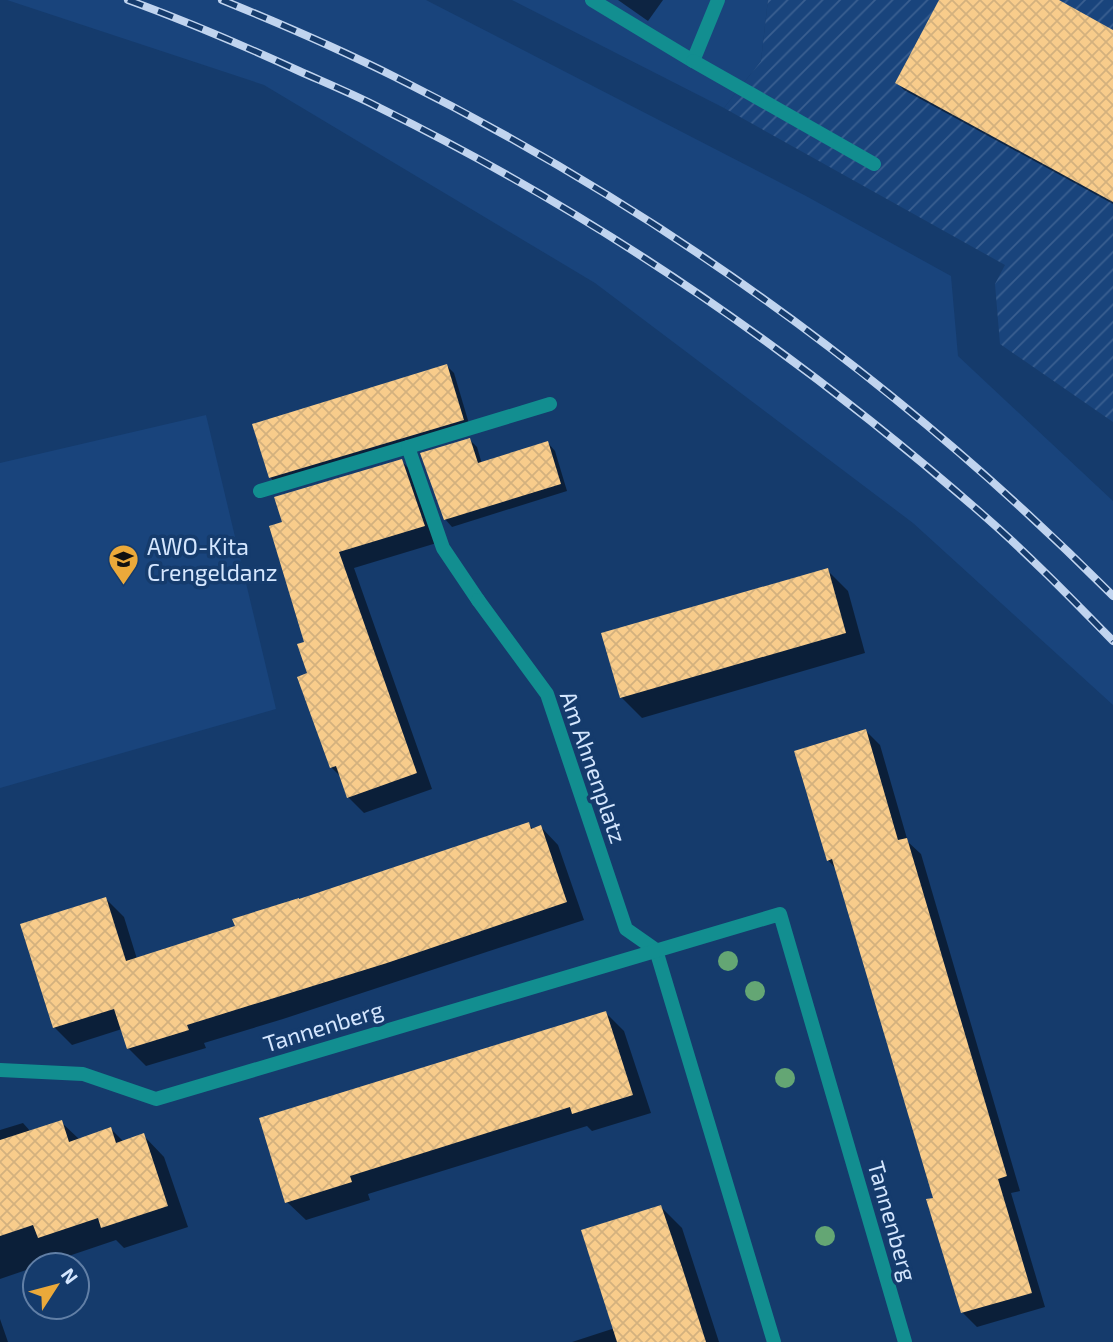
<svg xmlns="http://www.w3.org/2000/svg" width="1113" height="1342" font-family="'Exo 2',sans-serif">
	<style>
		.built { fill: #19447c }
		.industrial { fill: url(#industrial-furrows) }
		.shadow { fill: #0007 }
		.building { fill: url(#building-cross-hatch) }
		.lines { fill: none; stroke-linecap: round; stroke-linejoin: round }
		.lane { stroke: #128e90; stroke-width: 14 }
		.street { stroke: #128e90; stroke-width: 14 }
		.rail-casing { stroke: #c0d4ef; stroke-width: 8 }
		.rail { stroke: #153b6c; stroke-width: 5; stroke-dasharray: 16; stroke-linecap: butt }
		.tree { fill: #64a674 }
		.labels { text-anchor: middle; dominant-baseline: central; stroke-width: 7; stroke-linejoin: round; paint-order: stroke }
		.poi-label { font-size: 23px; fill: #d4e6fe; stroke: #153b6c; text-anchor: start }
		.street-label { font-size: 23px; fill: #d4e6fe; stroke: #153b6c }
	</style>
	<defs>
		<pattern id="industrial-furrows" width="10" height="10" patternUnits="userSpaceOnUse" patternTransform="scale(1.75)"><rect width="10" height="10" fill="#19447c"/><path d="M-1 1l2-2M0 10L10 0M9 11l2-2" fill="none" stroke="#3a5f90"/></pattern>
		<pattern id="building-cross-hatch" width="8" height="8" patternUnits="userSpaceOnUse" patternTransform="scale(1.75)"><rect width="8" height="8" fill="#f8cc8b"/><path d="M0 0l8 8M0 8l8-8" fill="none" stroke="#d3b17e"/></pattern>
	</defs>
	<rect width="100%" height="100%" fill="#153b6c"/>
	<!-- built -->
	<g class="built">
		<path d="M 7,0 L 426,0 L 806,196 L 951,276 L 958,356 L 1113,501 L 1113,705 L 913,523 L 595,283 L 264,85 Z"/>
		<path d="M 512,0 L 768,0 L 761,61 L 724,108 Z"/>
		<path d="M 206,415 L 276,709 L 0,788 L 0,463 Z"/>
	</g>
	<!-- industrial -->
	<path class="industrial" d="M 768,0 L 1113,0 L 1113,422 L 1000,344 L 995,284 L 1005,265 L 724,108 L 761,61 Z"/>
	<!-- shadow -->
	<g class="shadow">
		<path d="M 618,0 L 663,0 L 648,21 Z"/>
		<path d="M 941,0 L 1055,0 L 1113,32 L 1113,204 L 904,90 L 897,83 Z"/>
		<path d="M 447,366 L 454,373 L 470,427 L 277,485 L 270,477 Z"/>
		<path d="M 470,440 L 477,447 L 482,464 L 548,443 L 555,451 L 567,491 L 452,527 L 445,519 Z"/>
		<path d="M 401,461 L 418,477 L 440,542 L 354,568 L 432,789 L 364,813 L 348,797 L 342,778 L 331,767 L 309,674 L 306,643 L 284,523 Z"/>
		<path d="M 827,570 L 848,591 L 865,653 L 642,718 L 621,697 Z"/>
		<path d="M 866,731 L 880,745 L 908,842 L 921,854 L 1020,1191 L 1011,1193 L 1045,1307 L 977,1327 L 962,1312 L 935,1199 L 836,869 L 828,860 Z"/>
		<path d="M 528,824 L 534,830 L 541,827 L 558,845 L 584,920 L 283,1019 L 204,1043 L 206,1048 L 146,1066 L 128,1048 L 122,1029 L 72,1045 L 54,1027 L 106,899 L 124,917 L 137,959 L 237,927 L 298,900 Z"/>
		<path d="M 606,1013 L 624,1031 L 651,1113 L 592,1131 L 587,1126 L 368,1194 L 370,1200 L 306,1220 L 287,1202 Z"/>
		<path d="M 61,1122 L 80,1140 L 111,1129 L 124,1142 L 143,1135 L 164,1157 L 188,1227 L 124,1248 L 116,1240 L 42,1265 L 35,1265 L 35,1267 L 0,1279 L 0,1130 L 23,1123 L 31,1132 Z"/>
		<path d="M 661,1207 L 682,1228 L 719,1342 L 572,1342 L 615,1328 Z"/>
		<path d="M 0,1319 L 8,1342 L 0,1342 Z"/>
	</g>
	<!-- building -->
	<g class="building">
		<path d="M 939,0 L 1059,0 L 1113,30 L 1113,202 L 895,83 Z"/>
		<path d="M 447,364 L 464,420 L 269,478 L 252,424 Z"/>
		<path d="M 470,438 L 478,463 L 548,441 L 561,484 L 444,520 L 420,453 Z"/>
		<path d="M 402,459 L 425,526 L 339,552 L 417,773 L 347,798 L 336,766 L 330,768 L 297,677 L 307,673 L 297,644 L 304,642 L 269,526 L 282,522 L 274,497 Z"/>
		<path d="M 828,568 L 846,633 L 620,698 L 601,633 Z"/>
		<path d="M 866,729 L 898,840 L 907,838 L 1007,1176 L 998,1179 L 1032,1293 L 961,1313 L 926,1199 L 933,1198 L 832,859 L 827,861 L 794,751 Z"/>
		<path d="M 529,822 L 531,829 L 541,825 L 567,902 L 387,963 L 187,1025 L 189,1030 L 127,1049 L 114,1009 L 53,1028 L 20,924 L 106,897 L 126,961 L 235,926 L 232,919 L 299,898 L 299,899 Z"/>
		<path d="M 606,1011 L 633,1095 L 572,1114 L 570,1107 L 350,1176 L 352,1182 L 285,1203 L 259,1118 Z"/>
		<path d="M 62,1120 L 69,1142 L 111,1127 L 116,1143 L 144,1133 L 168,1206 L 101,1228 L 98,1218 L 38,1238 L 33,1225 L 0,1236 L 0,1140 Z"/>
		<path d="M 661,1205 L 683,1270 L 706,1342 L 617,1342 L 581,1230 Z"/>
	</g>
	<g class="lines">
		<!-- lane -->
		<g class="lane">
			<path d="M 592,0 L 693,61 L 718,0"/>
			<path d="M 693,61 L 874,164"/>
			<path d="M 260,491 L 408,447"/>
			<path d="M 478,600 L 443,548 L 408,447 L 550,404"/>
		</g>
		<!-- street -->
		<g class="street">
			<path d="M 478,600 L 547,694 L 626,929 L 656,950 L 774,1342"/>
			<path d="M 0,1070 L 83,1074 L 156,1099 L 780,914 L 905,1342"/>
		</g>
		<defs>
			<g id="rail">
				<path d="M 128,0 C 186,21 242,45 299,71 C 326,83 353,94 380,108 C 596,214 799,354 981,513 C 1027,553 1070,597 1113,641"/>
				<path d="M 222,0 C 281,24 339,49 395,77 C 661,210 903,385 1113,596"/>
			</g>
		</defs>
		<!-- rail casing -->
		<use href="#rail" class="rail-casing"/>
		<!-- rail -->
		<use href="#rail" class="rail"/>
	</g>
	<!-- trees -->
	<g class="tree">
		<circle cx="728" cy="961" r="10"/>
		<circle cx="755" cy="991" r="10"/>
		<circle cx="785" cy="1078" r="10"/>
		<circle cx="825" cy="1236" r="10"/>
	</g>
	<!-- icons -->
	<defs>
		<symbol id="school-pin" viewBox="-11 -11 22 30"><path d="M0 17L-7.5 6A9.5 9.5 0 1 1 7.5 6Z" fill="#eba93a" stroke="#153b6c"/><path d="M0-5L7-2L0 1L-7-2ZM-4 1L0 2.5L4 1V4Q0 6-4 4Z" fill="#111"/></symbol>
	</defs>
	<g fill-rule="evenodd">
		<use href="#school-pin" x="106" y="542" width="35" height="47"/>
	</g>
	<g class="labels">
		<!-- poi labels -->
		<g class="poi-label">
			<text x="147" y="546">AWO-Kita<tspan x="147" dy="26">Crengeldanz</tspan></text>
		</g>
		<!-- street labels -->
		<g class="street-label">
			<text transform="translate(594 767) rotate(71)">Am Ahnenplatz</text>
			<text transform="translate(323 1026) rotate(-17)">Tannenberg</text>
			<text transform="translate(893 1221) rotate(74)">Tannenberg</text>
		</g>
	</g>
	<!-- north arrow -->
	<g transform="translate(56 1286) rotate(54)"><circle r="33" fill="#153b6c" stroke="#617fa6" stroke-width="2"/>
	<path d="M0-5L12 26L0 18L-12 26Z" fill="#eba93a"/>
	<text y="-10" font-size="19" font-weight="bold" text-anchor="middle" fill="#d4e6fe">N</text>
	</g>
</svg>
